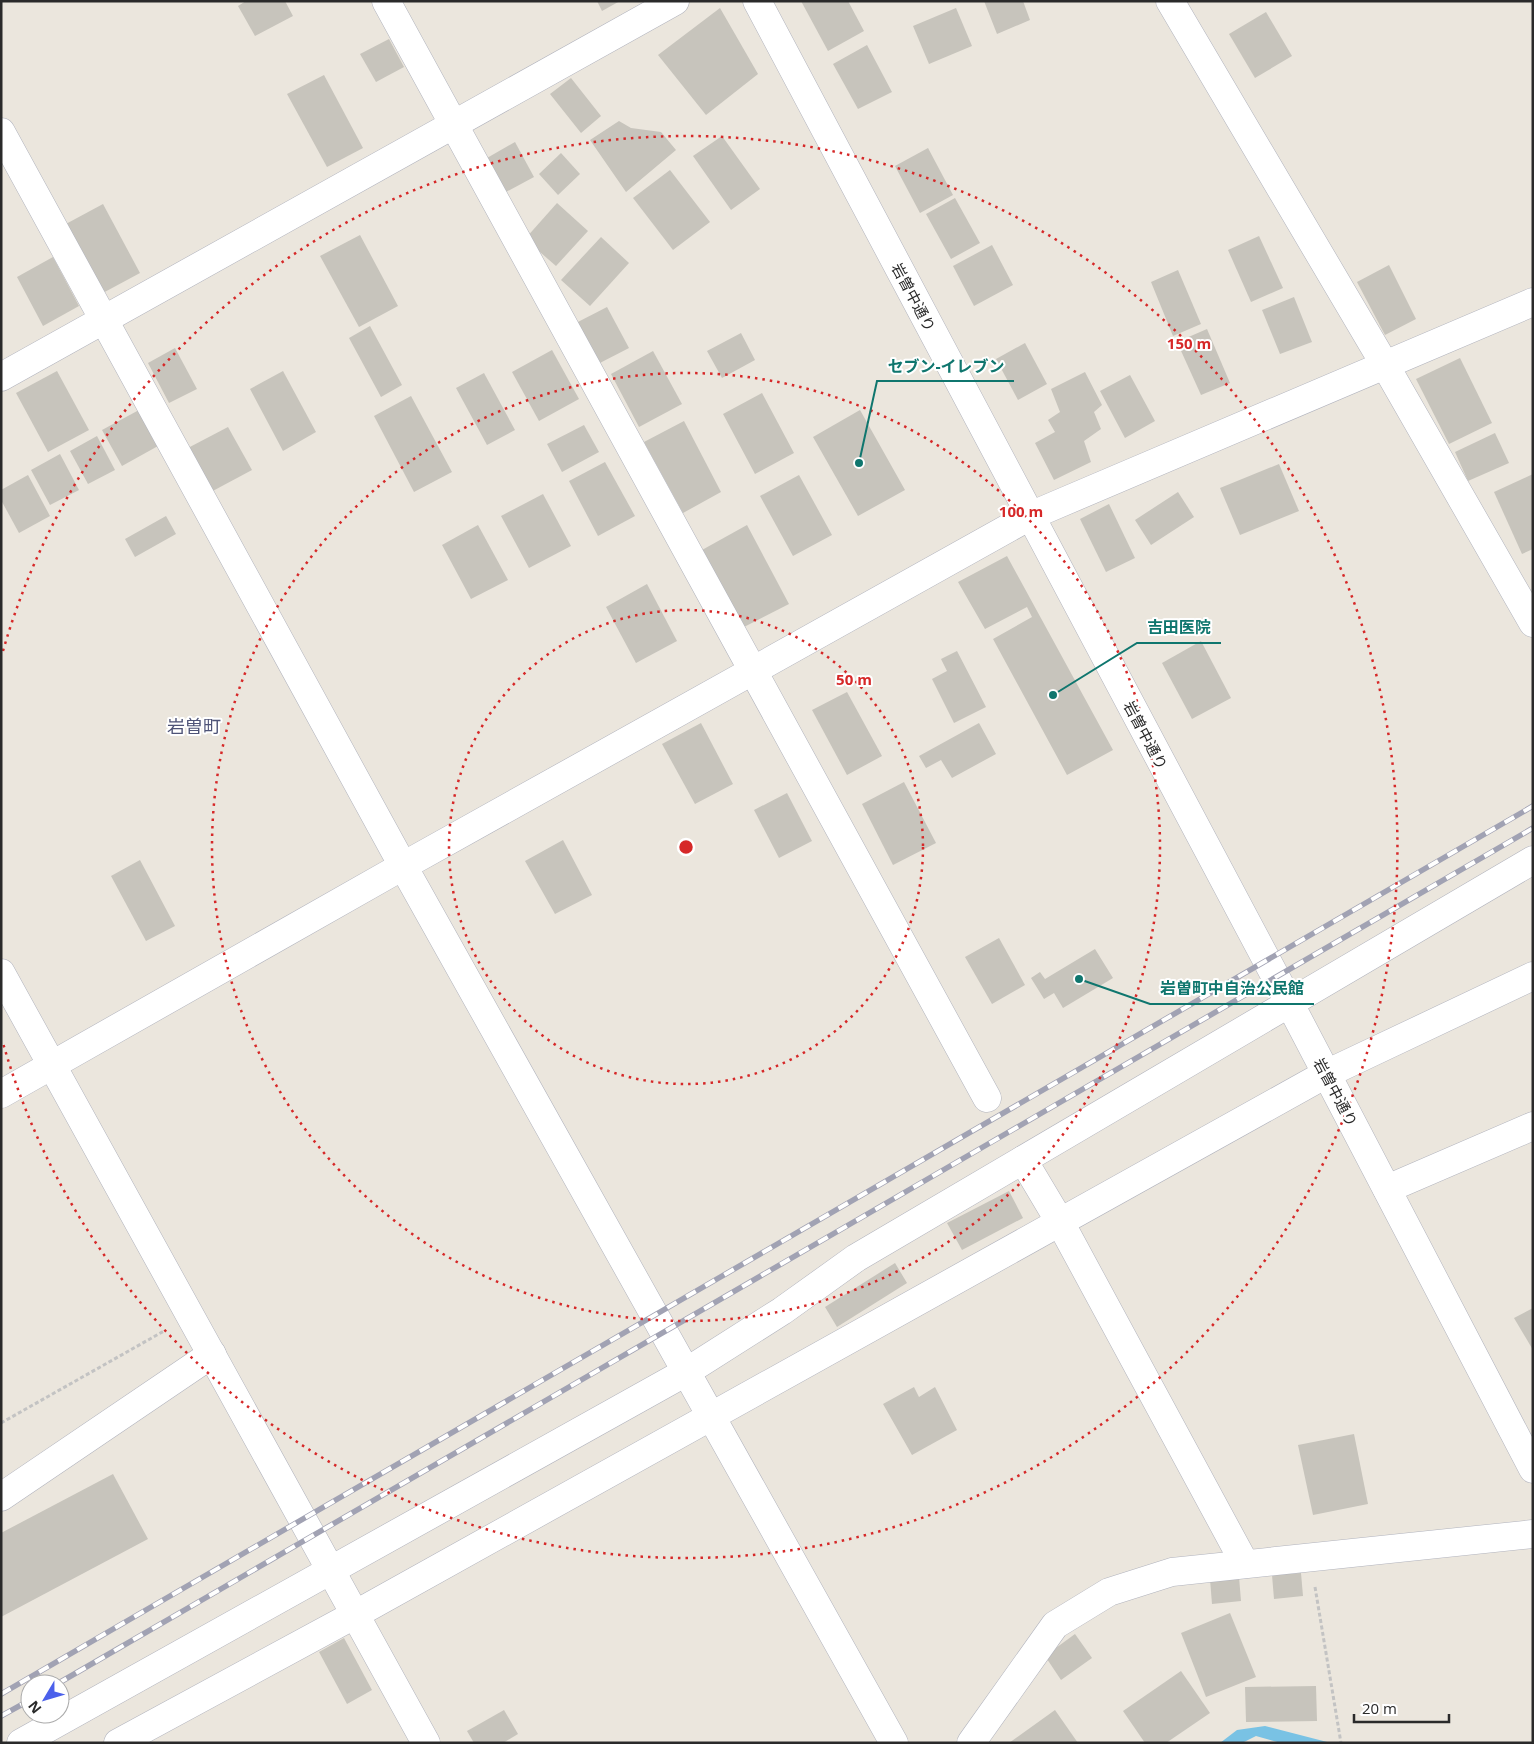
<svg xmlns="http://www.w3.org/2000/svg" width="1534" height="1744" font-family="'Open Sans','Noto Sans JP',sans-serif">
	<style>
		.water { fill: #79c2e4 }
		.building { fill: #c7c4bc }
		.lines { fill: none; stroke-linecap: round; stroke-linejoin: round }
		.street-casing { stroke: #b1b3bd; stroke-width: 29 }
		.secondary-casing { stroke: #b1b3bd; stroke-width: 29 }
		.path { stroke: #c3c3c3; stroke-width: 3; stroke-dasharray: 4 2.5; stroke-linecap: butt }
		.street { stroke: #fff; stroke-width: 28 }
		.secondary { stroke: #fff; stroke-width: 28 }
		.rail-casing { stroke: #a1a2b3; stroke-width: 5.5 }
		.rail { stroke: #fff; stroke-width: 4; stroke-dasharray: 11; stroke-linecap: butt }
		.ring { fill: none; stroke: #d62828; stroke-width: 2.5; stroke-dasharray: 2.5 5 }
		.labels { text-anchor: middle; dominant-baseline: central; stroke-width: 4; stroke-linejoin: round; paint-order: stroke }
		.street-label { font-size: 15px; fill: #2a2a2a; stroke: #fff }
		.quarter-label { font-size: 18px; fill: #4e5377; stroke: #fff }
		.centre { fill: #d62828; stroke: #fff; stroke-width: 2.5 }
		.ring-label { font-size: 15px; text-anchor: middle; font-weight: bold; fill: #d62828; stroke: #fff; stroke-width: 4; stroke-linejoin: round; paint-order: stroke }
		.leader { fill: none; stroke: #0f766e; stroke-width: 2 }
		.callout-dot { fill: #0f766e; stroke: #fff; stroke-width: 2 }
		.callout-label { font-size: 16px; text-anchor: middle; font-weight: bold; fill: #0f766e; stroke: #fff; stroke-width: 4; stroke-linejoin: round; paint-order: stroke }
	</style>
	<rect width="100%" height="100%" fill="#ebe6dd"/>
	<!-- water -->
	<path class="water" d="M 1265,1726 L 1331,1743 L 1281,1743 L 1256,1736 L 1242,1743 L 1220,1743 L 1237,1730 Z"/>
	<!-- building -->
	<g class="building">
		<path d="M 246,1 L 285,1 L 293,16 L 255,36 L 238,6 Z"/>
		<path d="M 597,1 L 620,1 L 602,11 Z"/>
		<path d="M 801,1 L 848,1 L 864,31 L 828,51 Z"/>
		<path d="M 984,1 L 1023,1 L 1030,20 L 997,34 Z"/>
		<path d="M 720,8 L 758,74 L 706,115 L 658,55 Z"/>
		<path d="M 956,8 L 972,46 L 929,64 L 913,26 Z"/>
		<path d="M 1266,12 L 1292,56 L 1255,78 L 1229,34 Z"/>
		<path d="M 389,39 L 404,67 L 376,82 L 360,54 Z"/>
		<path d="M 867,45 L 892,92 L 858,109 L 833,64 Z"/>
		<path d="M 324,75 L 363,148 L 327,167 L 287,94 Z"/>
		<path d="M 571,78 L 601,116 L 581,133 L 550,94 Z"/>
		<path d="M 619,121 L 631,128 L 661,132 L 676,150 L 626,192 L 590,140 Z"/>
		<path d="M 722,136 L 760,189 L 731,210 L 693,156 Z"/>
		<path d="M 515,142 L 534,177 L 506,192 L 487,158 Z"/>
		<path d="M 928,148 L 953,195 L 920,213 L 895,166 Z"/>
		<path d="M 561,153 L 580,174 L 558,195 L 539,174 Z"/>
		<path d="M 670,170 L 710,222 L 673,250 L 633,198 Z"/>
		<path d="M 955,198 L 980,243 L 951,259 L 926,214 Z"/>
		<path d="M 557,203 L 588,231 L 556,266 L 525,239 Z"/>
		<path d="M 103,204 L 140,273 L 101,294 L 64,225 Z"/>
		<path d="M 360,235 L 398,306 L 359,327 L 320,256 Z"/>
		<path d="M 1259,236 L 1283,288 L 1251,302 L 1228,250 Z"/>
		<path d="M 601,237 L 629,263 L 590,306 L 561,280 Z"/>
		<path d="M 992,245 L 1013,285 L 974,306 L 953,266 Z"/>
		<path d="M 53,257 L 79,306 L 43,326 L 17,277 Z"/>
		<path d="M 1389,265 L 1416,319 L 1385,335 L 1357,282 Z"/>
		<path d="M 1178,270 L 1201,324 L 1173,336 L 1151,282 Z"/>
		<path d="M 1294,297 L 1312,342 L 1280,354 L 1262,310 Z"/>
		<path d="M 607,307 L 629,348 L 596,365 L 574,324 Z"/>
		<path d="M 370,326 L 402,385 L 381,397 L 349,338 Z"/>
		<path d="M 1207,329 L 1230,383 L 1201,395 L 1177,342 Z"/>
		<path d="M 741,333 L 755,360 L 722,378 L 707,351 Z"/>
		<path d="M 1025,343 L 1047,384 L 1018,400 L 996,359 Z"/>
		<path d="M 175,348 L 197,389 L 169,403 L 148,363 Z"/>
		<path d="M 552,350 L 579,399 L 539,421 L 512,372 Z"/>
		<path d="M 653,351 L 682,404 L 639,427 L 611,374 Z"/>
		<path d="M 1460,358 L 1492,423 L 1449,444 L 1416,379 Z"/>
		<path d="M 57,371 L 89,430 L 48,452 L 16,393 Z"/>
		<path d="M 283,371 L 316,432 L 283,451 L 250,389 Z"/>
		<path d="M 1085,372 L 1102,405 L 1094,412 L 1101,429 L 1084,441 L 1091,462 L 1054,480 L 1035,443 L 1055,432 L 1048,420 L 1060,412 L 1051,389 Z"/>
		<path d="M 484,373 L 515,430 L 487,445 L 456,388 Z"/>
		<path d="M 1130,375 L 1155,421 L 1125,438 L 1100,391 Z"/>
		<path d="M 762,393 L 794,453 L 755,474 L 723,414 Z"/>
		<path d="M 411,396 L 452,472 L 414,492 L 374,416 Z"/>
		<path d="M 139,410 L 158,446 L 122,466 L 102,430 Z"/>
		<path d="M 860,410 L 905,490 L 858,516 L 813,437 Z"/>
		<path d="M 684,421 L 721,492 L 683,513 L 644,442 Z"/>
		<path d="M 584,425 L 599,452 L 562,472 L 547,444 Z"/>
		<path d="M 228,427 L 252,470 L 209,493 L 186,449 Z"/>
		<path d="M 1495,433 L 1509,463 L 1468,481 L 1455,452 Z"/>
		<path d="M 97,436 L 115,470 L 88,484 L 70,451 Z"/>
		<path d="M 60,454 L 79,490 L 50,505 L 31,470 Z"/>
		<path d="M 605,462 L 635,516 L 598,536 L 569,481 Z"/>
		<path d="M 1279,464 L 1299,511 L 1240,535 L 1220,488 Z"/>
		<path d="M 1533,474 L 1533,549 L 1522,554 L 1494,492 Z"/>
		<path d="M 28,475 L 50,516 L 19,533 L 1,500 L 1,490 Z"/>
		<path d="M 799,475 L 832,535 L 793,556 L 760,496 Z"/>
		<path d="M 1178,492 L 1194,517 L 1151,545 L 1135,520 Z"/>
		<path d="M 543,494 L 571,546 L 529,568 L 501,516 Z"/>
		<path d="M 1109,504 L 1135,558 L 1106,572 L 1080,519 Z"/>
		<path d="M 166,516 L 176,534 L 135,557 L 125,539 Z"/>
		<path d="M 478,525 L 508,580 L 471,599 L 442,545 Z"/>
		<path d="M 747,525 L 789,604 L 744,627 L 702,550 Z"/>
		<path d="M 1007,556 L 1113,750 L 1067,775 L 993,639 L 1032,617 L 1027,607 L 985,629 L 958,582 Z"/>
		<path d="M 647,584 L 677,641 L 636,663 L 606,607 Z"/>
		<path d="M 1201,641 L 1231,698 L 1192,719 L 1162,663 Z"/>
		<path d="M 957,651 L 986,707 L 954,723 L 932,679 L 947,671 L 941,659 Z"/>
		<path d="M 847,692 L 882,756 L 847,775 L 812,710 Z"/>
		<path d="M 701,723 L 733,784 L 695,804 L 662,744 Z"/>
		<path d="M 979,723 L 996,754 L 952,778 L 941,760 L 926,768 L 919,756 Z"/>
		<path d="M 904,782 L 936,843 L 893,865 L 862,804 Z"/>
		<path d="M 787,793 L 812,841 L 779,858 L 754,810 Z"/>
		<path d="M 563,840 L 592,895 L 555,914 L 525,861 Z"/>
		<path d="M 140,860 L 175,926 L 146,941 L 111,876 Z"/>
		<path d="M 999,938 L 1025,985 L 992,1004 L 965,957 Z"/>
		<path d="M 1095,949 L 1113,978 L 1063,1008 L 1054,993 L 1044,999 L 1031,978 L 1040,972 L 1045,979 Z"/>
		<path d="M 1009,1191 L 1023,1218 L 962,1250 L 947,1223 Z"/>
		<path d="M 895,1263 L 907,1283 L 837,1327 L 825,1307 Z"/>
		<path d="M 1533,1308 L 1533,1350 L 1514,1318 Z"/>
		<path d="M 914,1387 L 919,1397 L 935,1387 L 957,1430 L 912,1455 L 883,1404 Z"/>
		<path d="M 1354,1434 L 1368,1504 L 1313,1515 L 1298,1445 Z"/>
		<path d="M 113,1474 L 148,1539 L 1,1617 L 1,1533 Z"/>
		<path d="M 1301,1573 L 1303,1596 L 1274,1599 L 1272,1575 Z"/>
		<path d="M 1239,1577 L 1241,1601 L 1212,1604 L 1210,1579 Z"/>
		<path d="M 1230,1613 L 1256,1677 L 1206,1697 L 1181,1633 Z"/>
		<path d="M 1075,1634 L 1092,1658 L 1061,1680 L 1045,1656 Z"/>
		<path d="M 344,1638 L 372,1690 L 347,1704 L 319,1652 Z"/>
		<path d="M 1181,1671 L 1210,1713 L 1166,1743 L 1145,1743 L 1123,1711 Z"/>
		<path d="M 1316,1686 L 1317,1721 L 1246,1722 L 1245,1687 Z"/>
		<path d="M 504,1710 L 518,1734 L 503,1743 L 474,1743 L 467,1731 Z"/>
		<path d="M 1055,1710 L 1078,1743 L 1009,1743 Z"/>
	</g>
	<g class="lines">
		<defs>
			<g id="street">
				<path d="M 386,1 L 987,1098"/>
				<path d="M 1170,1 L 1385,365 L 1533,623"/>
				<path d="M 1,132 L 403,866 L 894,1743"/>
				<path d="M 1,377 L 675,1"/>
				<path d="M 1,973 L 426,1743"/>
				<path d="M 1,1094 L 403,866 L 1030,516 L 1533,302"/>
				<path d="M 1023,1160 L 1060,1222 L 1245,1564"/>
				<path d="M 1387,1189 L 1533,1126"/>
				<path d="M 1,1497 L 212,1354"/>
				<path d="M 21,1743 L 686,1372 L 782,1311 L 856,1258 L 1533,860"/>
				<path d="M 118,1743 L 356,1614 L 1326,1074 L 1533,976"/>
				<path d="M 971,1743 L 1055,1625 L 1109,1592 L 1172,1572 L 1533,1534"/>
			</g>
			<path id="secondary" d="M 757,1 L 1290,1004 L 1533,1469"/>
		</defs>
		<!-- street casing -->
		<use href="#street" class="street-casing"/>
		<!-- secondary casing -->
		<use href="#secondary" class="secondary-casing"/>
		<!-- path -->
		<g class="path">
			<path d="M 1,1423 L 164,1331"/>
			<path d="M 1315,1587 L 1341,1743"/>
		</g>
		<!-- street -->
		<use href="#street" class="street"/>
		<!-- secondary -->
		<use href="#secondary" class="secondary"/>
		<defs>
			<g id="rail">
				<path d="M 57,1684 L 1533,828"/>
				<path d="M 1,1694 L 1533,806"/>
				<path d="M 1,1716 L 30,1700"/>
			</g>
		</defs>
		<!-- rail casing -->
		<use href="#rail" class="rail-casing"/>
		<!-- rail -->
		<use href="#rail" class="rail"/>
	</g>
	<!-- distance rings -->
	<g class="ring">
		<circle cx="686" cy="847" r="237"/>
		<circle cx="686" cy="847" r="474"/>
		<path d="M3 651A711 711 0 1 1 3 1043"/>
	</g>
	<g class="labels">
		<!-- street labels -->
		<g class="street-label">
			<text transform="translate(914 297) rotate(62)">岩曽中通り</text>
			<text transform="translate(1146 735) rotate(62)">岩曽中通り</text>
			<text transform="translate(1336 1092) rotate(62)">岩曽中通り</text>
		</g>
		<!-- quarter labels -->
		<g class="quarter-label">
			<text x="194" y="726">岩曽町</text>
		</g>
	</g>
	<circle cx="686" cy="847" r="8" class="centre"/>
	<g class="ring-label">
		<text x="1189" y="349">150 m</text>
		<text x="1021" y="517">100 m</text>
		<text x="854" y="685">50 m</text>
	</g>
	<!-- callouts -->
	<path class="leader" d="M859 463L877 381H1014M1053 695L1137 643H1221M1079 979L1150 1004H1314"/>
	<g class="callout-dot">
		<circle cx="859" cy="463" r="5"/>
		<circle cx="1053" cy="695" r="5"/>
		<circle cx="1079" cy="979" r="5"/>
	</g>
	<g class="callout-label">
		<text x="946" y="372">セブン-イレブン</text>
		<text x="1179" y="633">吉田医院</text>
		<text x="1232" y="994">岩曽町中自治公民館</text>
	</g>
	<!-- border -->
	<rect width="1534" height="1744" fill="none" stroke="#2a2a2a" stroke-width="5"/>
	<!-- north arrow -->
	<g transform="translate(45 1699) rotate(232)"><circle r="24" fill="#ffffff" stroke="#aaaaaa"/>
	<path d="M0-4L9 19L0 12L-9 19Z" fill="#4b60eb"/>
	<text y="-8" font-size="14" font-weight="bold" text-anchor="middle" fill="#2a2a2a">N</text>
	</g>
	<!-- scale -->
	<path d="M1354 1714v8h95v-8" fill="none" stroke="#2a2a2a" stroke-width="2.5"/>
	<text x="1362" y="1714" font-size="15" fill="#2a2a2a" stroke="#ffffff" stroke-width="4" paint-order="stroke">20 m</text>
</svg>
